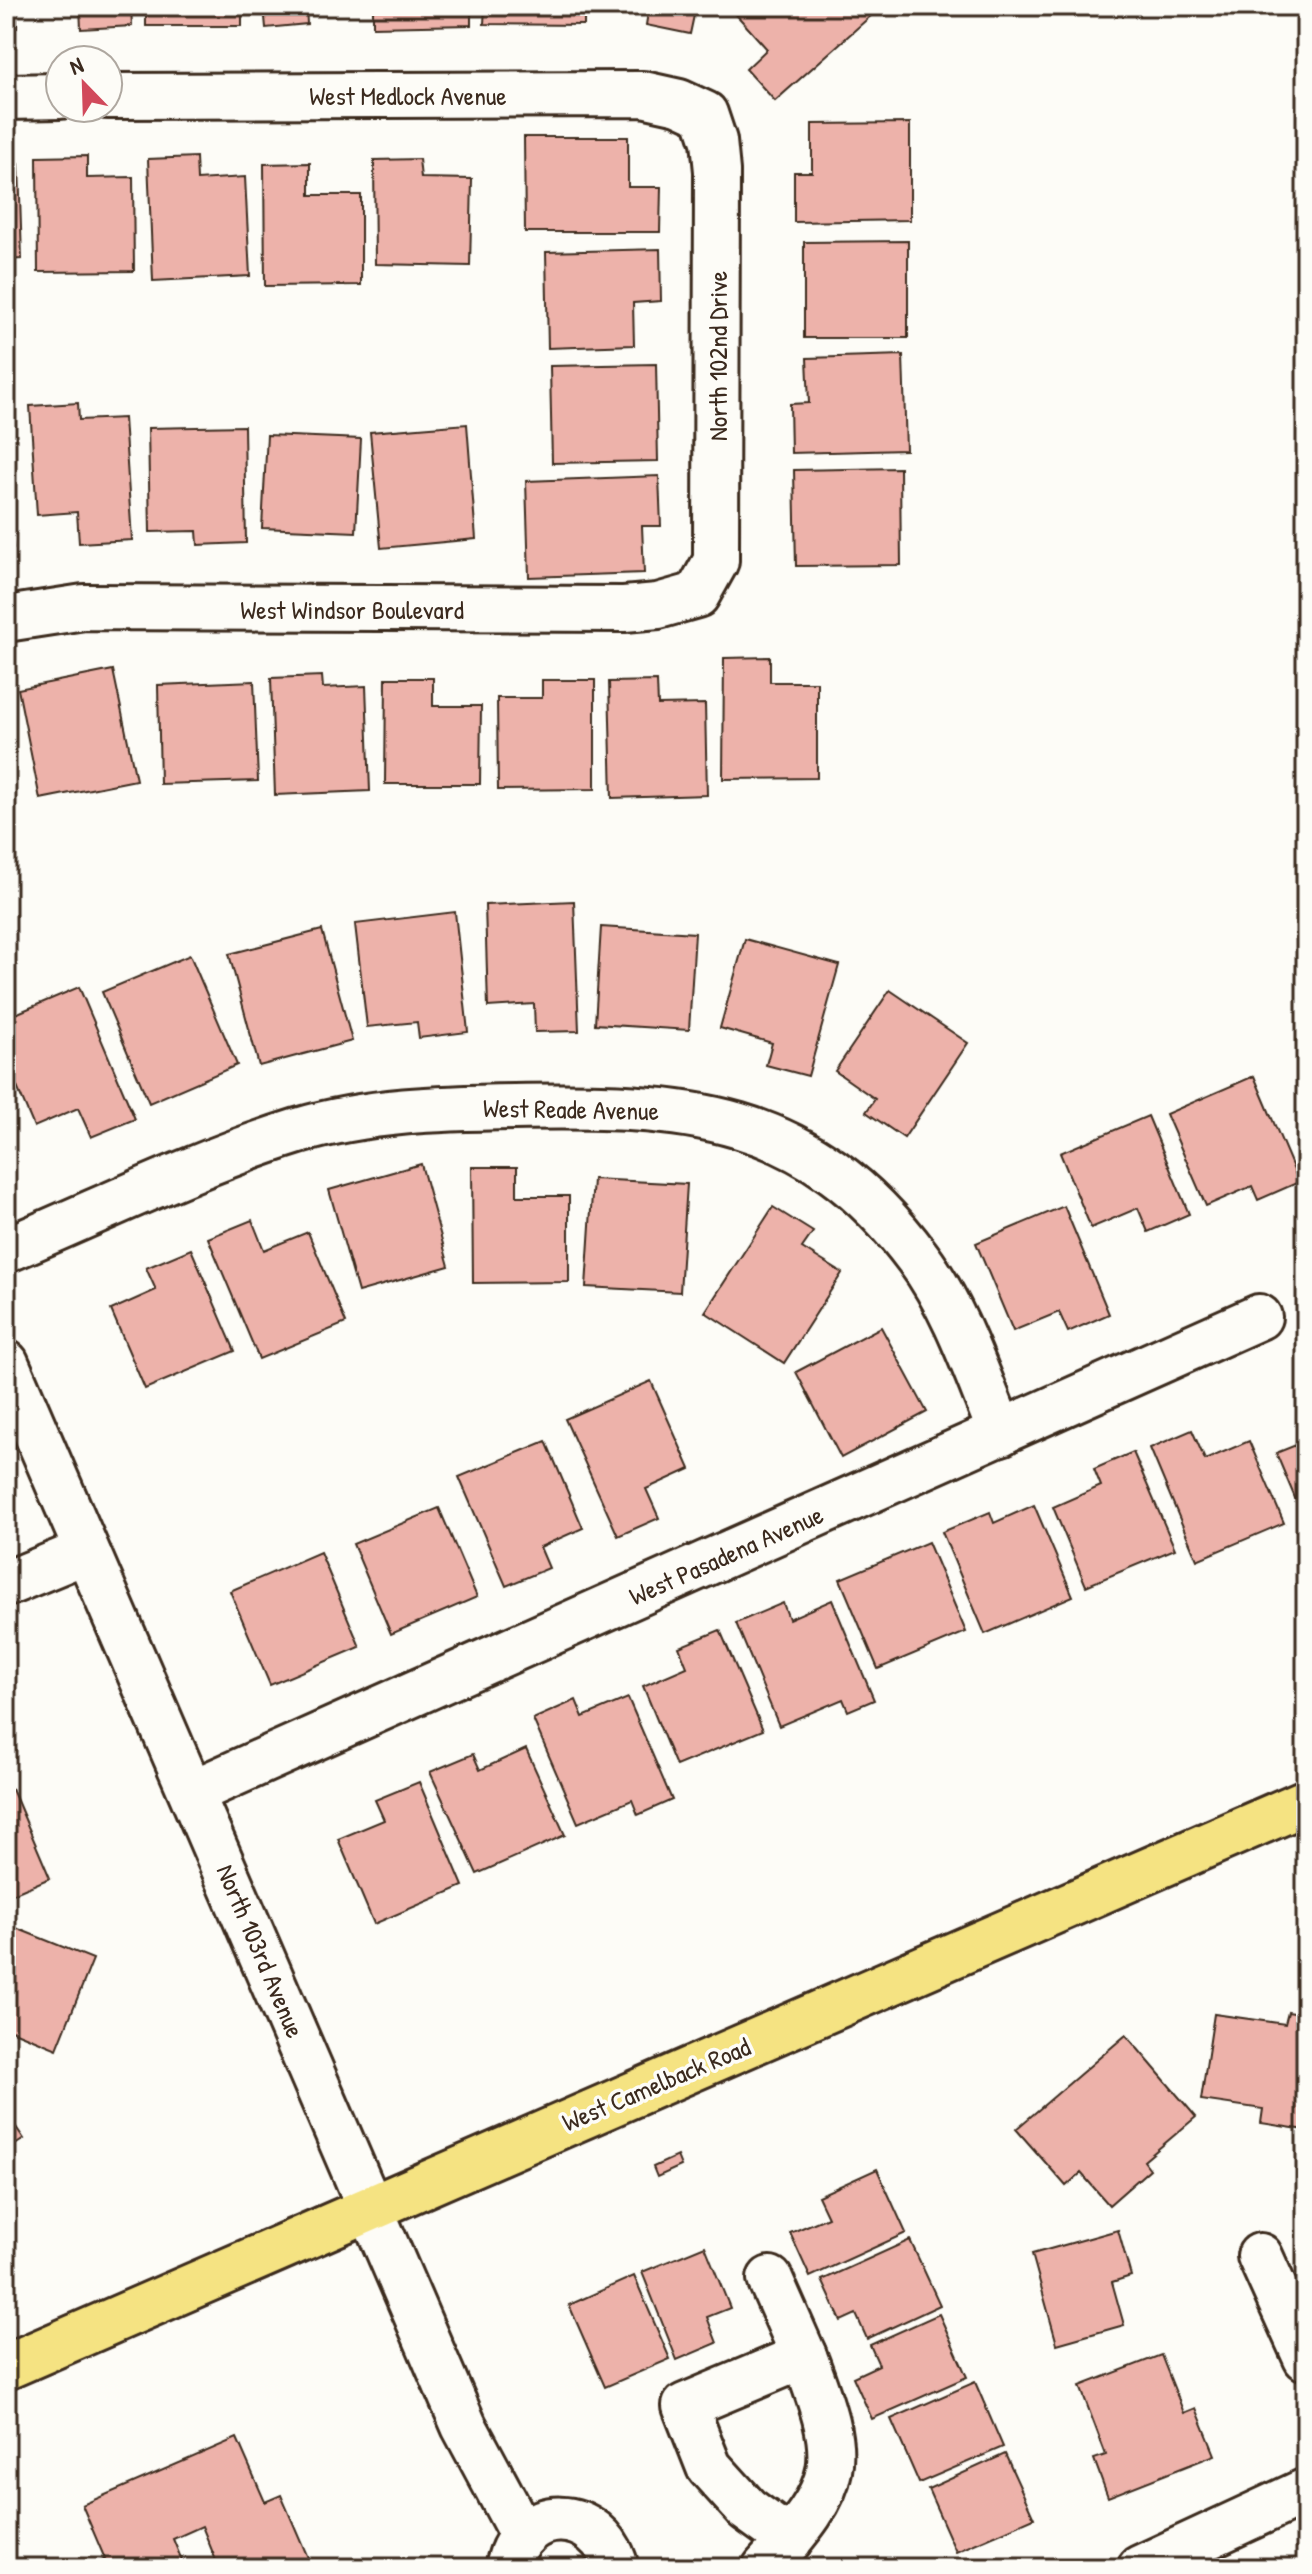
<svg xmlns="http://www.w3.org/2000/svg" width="1312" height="2574" font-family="'Patrick Hand',sans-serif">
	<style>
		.building { fill: #edb2aa; stroke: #3b2a1e; stroke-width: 2 }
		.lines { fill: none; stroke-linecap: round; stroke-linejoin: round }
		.minor-casing { stroke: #3b2a1e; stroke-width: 50 }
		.primary-casing { stroke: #3b2a1e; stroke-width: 50 }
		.minor { stroke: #fdfcf7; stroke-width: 44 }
		.primary { stroke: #f5e382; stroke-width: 44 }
		.labels { text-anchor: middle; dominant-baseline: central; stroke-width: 7; stroke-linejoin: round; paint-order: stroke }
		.street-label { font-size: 26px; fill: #3b2a1e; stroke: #fdfcf7 }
	</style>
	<rect width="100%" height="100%" fill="#fdfcf7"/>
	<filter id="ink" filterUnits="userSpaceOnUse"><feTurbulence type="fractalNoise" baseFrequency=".0125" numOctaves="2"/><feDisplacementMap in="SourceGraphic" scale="16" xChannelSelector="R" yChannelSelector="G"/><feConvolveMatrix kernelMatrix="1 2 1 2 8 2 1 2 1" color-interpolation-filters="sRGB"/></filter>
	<g filter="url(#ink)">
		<!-- building -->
		<g class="building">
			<rect x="6" y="6" width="11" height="22"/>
			<path d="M 80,6 L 131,6 L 132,26 L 81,29 Z"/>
			<rect x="146" y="6" width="96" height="20"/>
			<path d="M 264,6 L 306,6 L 307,24 L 266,28 Z"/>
			<path d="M 373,6 L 471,6 L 471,25 L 373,27 Z"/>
			<path d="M 485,6 L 584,6 L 584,25 L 484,24 Z"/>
			<path d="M 649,6 L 696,6 L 690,34 L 646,25 Z"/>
			<path d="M 739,6 L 866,6 L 873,14 L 775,101 L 746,69 L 767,49 L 733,11 Z"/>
			<path d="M 910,123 L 910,220 L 794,222 L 794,172 L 812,172 L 812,124 Z"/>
			<path d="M 524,137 L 628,137 L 628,187 L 661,187 L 660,232 L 525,232 Z"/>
			<path d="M 87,156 L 87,178 L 133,177 L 134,271 L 38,272 L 37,157 Z"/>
			<path d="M 196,157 L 197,180 L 245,177 L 250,276 L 153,281 L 148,159 Z"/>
			<path d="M 419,159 L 421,178 L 472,179 L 470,266 L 375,264 L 374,160 Z"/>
			<path d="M 310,163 L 310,195 L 361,195 L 361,285 L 265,286 L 264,164 Z"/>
			<path d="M 6,164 L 19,164 L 22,259 L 6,260 Z"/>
			<path d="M 908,241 L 908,338 L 804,338 L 804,242 Z"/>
			<path d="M 660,249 L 661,301 L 633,303 L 634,345 L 548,348 L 546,252 Z"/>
			<path d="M 903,355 L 906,450 L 791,453 L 790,404 L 809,403 L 807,358 Z"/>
			<path d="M 656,364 L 658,461 L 552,463 L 550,366 Z"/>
			<path d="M 78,403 L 79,420 L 124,418 L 132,540 L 79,543 L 77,512 L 37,515 L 30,406 Z"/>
			<path d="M 467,424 L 476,539 L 381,548 L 370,432 Z"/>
			<path d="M 244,426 L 246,543 L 198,545 L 197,531 L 150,532 L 148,428 Z"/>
			<path d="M 267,435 L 361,439 L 356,532 L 262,528 Z"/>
			<path d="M 900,468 L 901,565 L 796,566 L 794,470 Z"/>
			<path d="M 659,476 L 661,526 L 642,526 L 644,573 L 529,577 L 526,481 Z"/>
			<path d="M 6,501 L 13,548 L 6,549 Z"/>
			<path d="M 770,657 L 770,682 L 817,682 L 817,778 L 723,779 L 724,658 Z"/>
			<path d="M 113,670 L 136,780 L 40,799 L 18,689 Z"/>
			<path d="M 322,676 L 323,688 L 366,686 L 370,791 L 275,795 L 271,678 Z"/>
			<path d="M 386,678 L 433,678 L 433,706 L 481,706 L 480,784 L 385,784 Z"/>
			<path d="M 542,680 L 595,680 L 595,789 L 498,790 L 497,698 L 542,698 Z"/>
			<path d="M 254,681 L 258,781 L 160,784 L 158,685 Z"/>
			<path d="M 657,681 L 658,705 L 705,704 L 707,795 L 612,798 L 609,682 Z"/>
			<path d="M 574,901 L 579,1031 L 535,1032 L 534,1004 L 488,1007 L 485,905 Z"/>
			<path d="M 455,912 L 468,1032 L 419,1038 L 417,1022 L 367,1027 L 355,924 Z"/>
			<path d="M 601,927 L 695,933 L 689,1030 L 595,1024 Z"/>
			<path d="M 322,930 L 352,1041 L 259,1066 L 229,954 Z"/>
			<path d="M 745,939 L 839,965 L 808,1076 L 766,1065 L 772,1043 L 720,1028 Z"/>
			<path d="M 190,955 L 237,1065 L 149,1103 L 102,992 Z"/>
			<path d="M 79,987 L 135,1119 L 91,1137 L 78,1108 L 34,1127 L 6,1061 L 6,1018 Z"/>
			<path d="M 890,990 L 968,1043 L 904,1138 L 866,1112 L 875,1099 L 835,1071 Z"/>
			<path d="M 1254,1076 L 1299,1182 L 1258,1200 L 1252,1186 L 1206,1206 L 1166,1114 Z"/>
			<path d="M 1148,1116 L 1189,1214 L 1148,1232 L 1138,1208 L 1091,1228 L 1060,1153 Z"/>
			<path d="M 421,1164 L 449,1266 L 358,1292 L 329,1190 Z"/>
			<path d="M 472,1167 L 517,1167 L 517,1196 L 569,1196 L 569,1282 L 473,1283 Z"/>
			<path d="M 593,1179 L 687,1184 L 680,1292 L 586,1287 Z"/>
			<path d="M 1064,1206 L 1109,1314 L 1068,1332 L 1059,1312 L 1013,1331 L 976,1243 Z"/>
			<path d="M 773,1207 L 813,1232 L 802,1248 L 842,1273 L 784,1363 L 705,1312 Z"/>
			<path d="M 252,1220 L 264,1250 L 308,1232 L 346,1323 L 259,1359 L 208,1238 Z"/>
			<path d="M 191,1249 L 235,1351 L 145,1389 L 111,1310 L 156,1290 L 146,1268 Z"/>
			<path d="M 881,1327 L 927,1412 L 841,1458 L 796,1372 Z"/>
			<path d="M 651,1381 L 690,1469 L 646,1489 L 659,1518 L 618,1536 L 565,1419 Z"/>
			<path d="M 1192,1430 L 1205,1460 L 1249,1441 L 1284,1523 L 1197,1560 L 1150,1448 Z"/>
			<path d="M 546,1441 L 583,1528 L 540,1547 L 549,1568 L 506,1586 L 459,1477 Z"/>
			<path d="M 1306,1441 L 1306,1524 L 1276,1453 Z"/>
			<path d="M 1133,1452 L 1175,1549 L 1086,1586 L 1053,1507 L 1101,1486 L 1094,1469 Z"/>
			<path d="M 1034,1505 L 1073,1596 L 985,1634 L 942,1532 L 990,1512 L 994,1523 Z"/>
			<path d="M 439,1508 L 477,1597 L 391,1634 L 353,1544 Z"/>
			<path d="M 928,1542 L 966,1632 L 878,1669 L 840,1579 Z"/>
			<path d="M 320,1552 L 360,1647 L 270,1685 L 230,1591 Z"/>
			<path d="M 832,1600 L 874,1700 L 848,1711 L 843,1699 L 779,1726 L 736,1623 L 783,1603 L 789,1619 Z"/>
			<path d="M 720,1630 L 763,1730 L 676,1766 L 643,1686 L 687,1667 L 679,1647 Z"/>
			<path d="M 628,1698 L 672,1800 L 638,1815 L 632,1800 L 578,1823 L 533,1719 L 576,1700 L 583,1717 Z"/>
			<path d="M 526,1749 L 565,1835 L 477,1874 L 430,1772 L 473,1754 L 480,1770 Z"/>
			<path d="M 419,1782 L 463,1886 L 374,1924 L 338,1839 L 384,1820 L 375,1800 Z"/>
			<path d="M 12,1789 L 50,1878 L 6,1897 L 6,1791 Z"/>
			<path d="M 6,1924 L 93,1959 L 57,2049 L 6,2028 Z"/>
			<path d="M 1288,2012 L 1306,2015 L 1306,2130 L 1261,2123 L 1263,2109 L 1201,2100 L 1214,2014 L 1285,2024 Z"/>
			<path d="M 1126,2035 L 1196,2117 L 1144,2161 L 1150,2169 L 1109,2205 L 1081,2173 L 1066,2186 L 1016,2129 Z"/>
			<path d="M 6,2112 L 24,2139 L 6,2151 Z"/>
			<path d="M 677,2156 L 681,2166 L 657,2177 L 653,2167 Z"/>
			<path d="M 877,2169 L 906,2233 L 810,2277 L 790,2233 L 828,2217 L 818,2196 Z"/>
			<path d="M 1118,2230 L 1131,2276 L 1112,2282 L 1124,2325 L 1057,2344 L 1032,2254 Z"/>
			<path d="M 910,2240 L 940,2305 L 867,2339 L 856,2314 L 841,2321 L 822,2280 Z"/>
			<path d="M 705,2246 L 730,2308 L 707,2317 L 717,2343 L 677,2360 L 642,2272 Z"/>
			<path d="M 634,2276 L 670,2359 L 605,2387 L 569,2305 Z"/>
			<path d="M 939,2314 L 967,2377 L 872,2419 L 853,2377 L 879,2365 L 870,2345 Z"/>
			<path d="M 1161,2355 L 1184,2413 L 1196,2408 L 1215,2455 L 1108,2497 L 1094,2459 L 1106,2455 L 1080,2386 Z"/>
			<path d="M 975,2382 L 1003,2447 L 919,2483 L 891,2419 Z"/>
			<path d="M 237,2438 L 265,2502 L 281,2495 L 309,2560 L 291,2568 L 219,2568 L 202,2526 L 173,2539 L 185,2568 L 89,2568 L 105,2559 L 82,2505 Z"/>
			<path d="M 1005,2454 L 1034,2518 L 956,2552 L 928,2489 Z"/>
			<path d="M 6,2543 L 17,2568 L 6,2568 Z"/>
		</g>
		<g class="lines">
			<defs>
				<g id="minor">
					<path d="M 6,97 L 60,96"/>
					<path d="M 6,619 L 84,607 L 624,609 L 658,606 L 697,595 L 716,561 L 717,171 L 714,141 L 705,114 L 679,102 L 643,94 L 108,96"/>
					<path d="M 6,1250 C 102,1210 198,1162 298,1131 C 368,1110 440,1108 514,1107 C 683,1104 808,1109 918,1258 C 956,1309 977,1375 1001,1433"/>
					<path d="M 6,1363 L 464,2426 L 523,2536"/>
					<path d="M 6,1584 L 86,1551"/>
					<path d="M 193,1792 L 1259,1317"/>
					<path d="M 1260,2256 L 1306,2358"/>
					<path d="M 770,2279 L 804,2356"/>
					<path d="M 508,2568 C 520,2502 600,2505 616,2568"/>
					<path d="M 765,2568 C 843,2481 845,2464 804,2356 L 685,2406 L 709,2467 L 747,2509 L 790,2540"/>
					<path d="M 1140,2568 L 1306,2491"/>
				</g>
				<path id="primary" d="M 6,2367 L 1306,1802"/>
			</defs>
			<!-- minor casing -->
			<use href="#minor" class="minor-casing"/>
			<!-- primary casing -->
			<use href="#primary" class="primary-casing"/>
			<!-- minor -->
			<use href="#minor" class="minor"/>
			<!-- primary -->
			<use href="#primary" class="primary"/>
		</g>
	</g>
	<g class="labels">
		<!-- street labels -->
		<g class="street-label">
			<text x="408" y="95">West Medlock Avenue</text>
			<text transform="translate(717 356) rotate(-90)">North 102nd Drive</text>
			<text x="352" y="609">West Windsor Boulevard</text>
			<text transform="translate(571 1109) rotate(1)">West Reade Avenue</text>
			<text transform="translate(726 1555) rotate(-24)">West Pasadena Avenue</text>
			<text transform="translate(261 1951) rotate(67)">North 103rd Avenue</text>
			<text transform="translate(656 2084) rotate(-23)">West Camelback Road</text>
		</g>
	</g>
	<!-- margin -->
	<rect width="1312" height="2574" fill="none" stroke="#fdfcf7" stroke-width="32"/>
	<rect x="16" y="16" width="1280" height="2542" fill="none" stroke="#3b2a1e" stroke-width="3" filter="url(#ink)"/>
	<!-- north arrow -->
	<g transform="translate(84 84) rotate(337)"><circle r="38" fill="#fdfcf7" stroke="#afa8a0" stroke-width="2"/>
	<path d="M0-6L14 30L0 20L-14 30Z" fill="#d1495b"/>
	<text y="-12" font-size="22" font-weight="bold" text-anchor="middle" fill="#3b2a1e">N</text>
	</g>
</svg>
